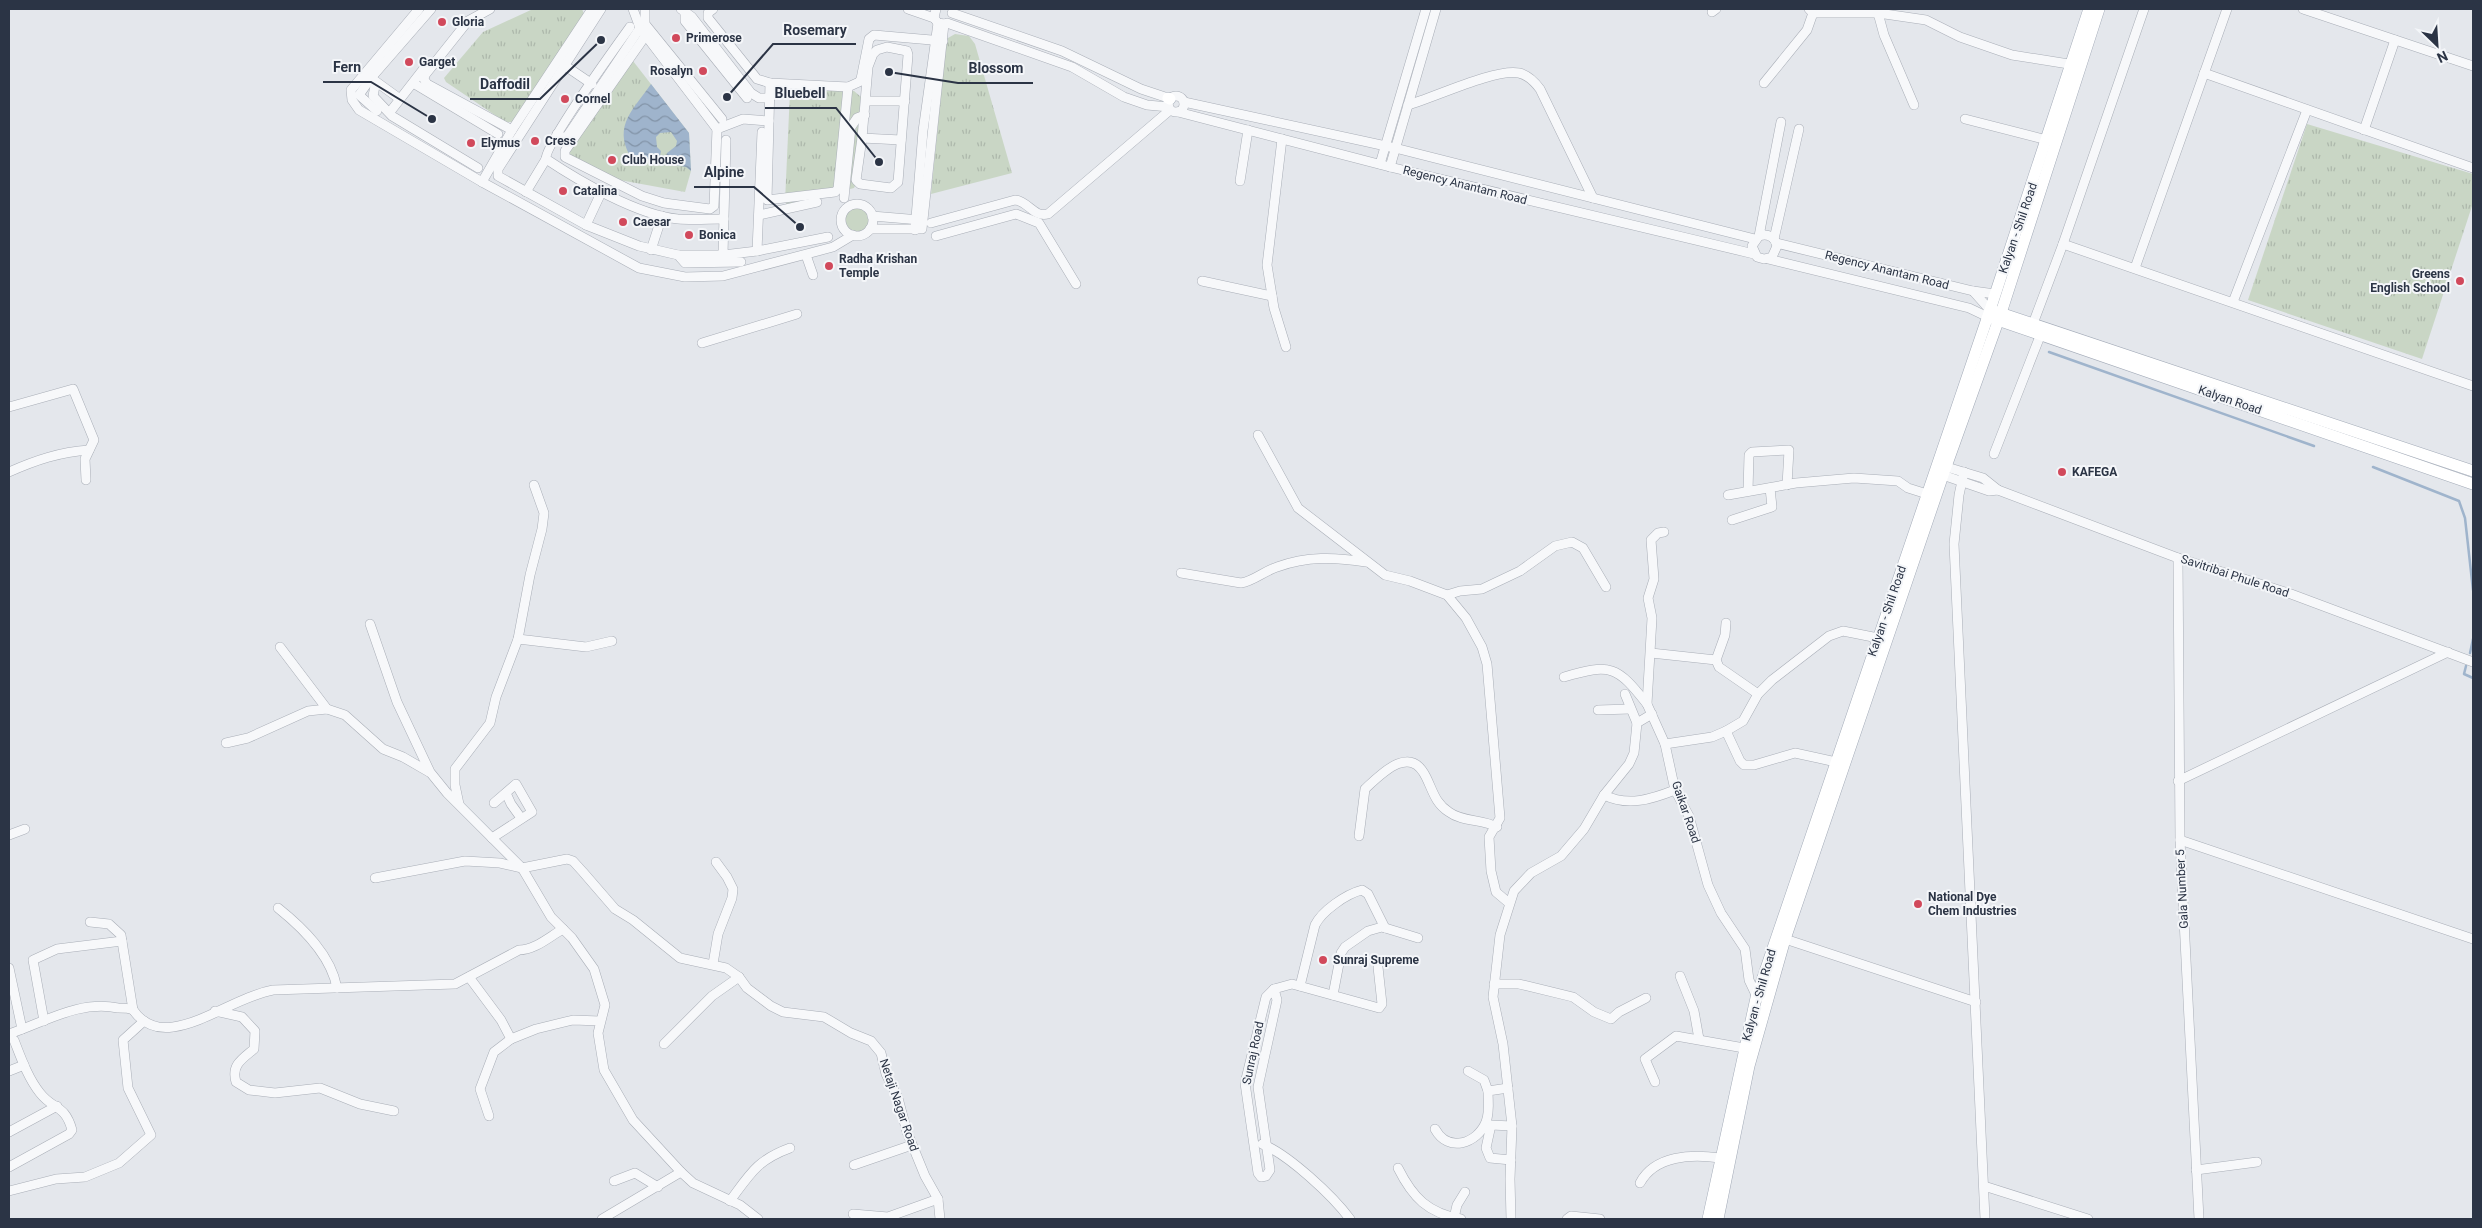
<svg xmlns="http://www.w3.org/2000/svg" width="2482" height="1228" font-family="Roboto,sans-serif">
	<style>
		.green { fill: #c9d6c5 }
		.park { fill: url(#park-tufts) }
		.water { fill: url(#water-waves) }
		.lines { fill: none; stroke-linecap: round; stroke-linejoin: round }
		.stream { stroke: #9fb4cc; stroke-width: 2.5 }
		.minor-casing { stroke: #a9aeb7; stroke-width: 10 }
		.major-casing { stroke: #a3abb8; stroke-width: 12 }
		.minor { stroke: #f7f8fa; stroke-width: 9 }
		.major { stroke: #fff; stroke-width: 11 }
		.poi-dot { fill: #d1495b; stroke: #f4f6f9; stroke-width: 2 }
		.labels { text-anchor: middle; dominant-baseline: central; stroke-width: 4; stroke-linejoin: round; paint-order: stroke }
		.poi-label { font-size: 12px; font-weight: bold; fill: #2b3445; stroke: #f4f6f9; text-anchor: start }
		.street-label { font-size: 12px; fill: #2b3445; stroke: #f4f6f9 }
		.leader { fill: none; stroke: #2b3445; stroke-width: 2 }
		.callout-dot { fill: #2b3445; stroke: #f4f6f9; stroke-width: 2 }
		.callout-label { font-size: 14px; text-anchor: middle; font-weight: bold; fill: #2b3445; stroke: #f4f6f9; stroke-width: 4; stroke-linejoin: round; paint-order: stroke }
	</style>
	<defs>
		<pattern id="park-tufts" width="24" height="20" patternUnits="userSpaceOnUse" patternTransform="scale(1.25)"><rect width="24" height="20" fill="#c9d6c5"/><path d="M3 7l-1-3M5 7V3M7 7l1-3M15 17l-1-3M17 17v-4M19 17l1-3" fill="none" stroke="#adb8ab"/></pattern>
		<pattern id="water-waves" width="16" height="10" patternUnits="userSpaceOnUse" patternTransform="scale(1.25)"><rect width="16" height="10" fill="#9fb4cc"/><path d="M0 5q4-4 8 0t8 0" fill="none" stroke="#8293a7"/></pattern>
	</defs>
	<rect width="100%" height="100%" fill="#e4e7ec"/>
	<!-- green -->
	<circle class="green" cx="856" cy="219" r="15"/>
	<!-- park -->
	<g class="park">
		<path d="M 533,9 L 582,9 L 584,14 L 517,119 L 512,122 L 505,122 L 446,82 L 444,78 L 483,32 Z"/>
		<path d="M 955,34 L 969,36 L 975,44 L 1012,173 L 931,194 L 946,44 L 948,38 Z"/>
		<path d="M 633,61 L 689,133 L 691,171 L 685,192 L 614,179 L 568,155 L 567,151 Z"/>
		<path d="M 794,89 L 854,91 L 861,97 L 857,182 L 854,188 L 788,206 L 785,202 L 790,91 Z"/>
		<path d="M 2307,124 L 2473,174 L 2473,203 L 2422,359 L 2248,300 Z"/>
	</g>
	<!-- water -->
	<path class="water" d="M 651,84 L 689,133 L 691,171 L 686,167 L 665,163 L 667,153 L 676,146 L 677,141 L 671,132 L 660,133 L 656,137 L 657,147 L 661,151 L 659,161 L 630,156 C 613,125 634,109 651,84 Z"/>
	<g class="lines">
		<!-- stream -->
		<g class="stream">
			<path d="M 2049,352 L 2314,446"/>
			<path d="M 2373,467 L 2459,501 L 2465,518 L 2473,590"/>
			<path d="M 2470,653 L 2473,639"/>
			<path d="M 2466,666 L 2464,674 L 2473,678"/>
		</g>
		<defs>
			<g id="minor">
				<path d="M 419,9 L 351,90 L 352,100 L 359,110 L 482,182 L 639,268 L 685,277 L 723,276 L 833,247 L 853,235"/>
				<path d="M 431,9 L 371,78 L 375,86 L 373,96 L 392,116 L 478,168"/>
				<path d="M 490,9 L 468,21 L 425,75 L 424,79 L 427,84 L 512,130"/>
				<path d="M 601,9 L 498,169 L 498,176 L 586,225 L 639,246 L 678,255 L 685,263 L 741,262"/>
				<path d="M 633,9 L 640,28 L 717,129 L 743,119 L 769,121"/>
				<path d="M 645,9 L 645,24 L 722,119"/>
				<path d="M 681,9 L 692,17 L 751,93 L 759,98 L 770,98"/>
				<path d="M 713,9 L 708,13 L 708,18 L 757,79 L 770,83 L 848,87"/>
				<path d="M 908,9 L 934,18"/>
				<path d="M 936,9 L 934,18 L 938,23 L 944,24"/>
				<path d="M 1809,9 L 1813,13 L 1878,13 L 1926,20 L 1960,37 L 2012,55 L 2075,65"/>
				<path d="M 2303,9 L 2473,66"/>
				<path d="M 1712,12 L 1716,9"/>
				<path d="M 685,13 L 685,21 L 747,98"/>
				<path d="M 952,13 L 1062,51 L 1141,89 L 1168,98"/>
				<path d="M 1878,13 L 1884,35 L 1914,105"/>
				<path d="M 947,23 L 1072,67 L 1124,97 L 1147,105 L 1169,107"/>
				<path d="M 630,27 C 617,45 544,146 546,159 C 579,181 637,215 678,219 C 693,220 709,219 724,219"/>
				<path d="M 646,35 L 565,151 L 565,157 L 642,196 L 664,203 L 710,209 L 714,206 L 717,129"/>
				<path d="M 887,47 L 907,51 L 908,55 L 898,182 L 891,188 L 860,184 L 856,180 L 862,138 L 868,67 L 873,54 L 877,50 Z"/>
				<path d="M 564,65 L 592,84"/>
				<path d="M 2204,73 L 2473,168"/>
				<path d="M 413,83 L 498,134"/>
				<path d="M 770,83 L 767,200 L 835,192 L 838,189 L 848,87 L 859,82 L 861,79 L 869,39 L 874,35 L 943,41"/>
				<path d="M 1764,83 L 1807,30 L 1813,13"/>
				<circle cx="1176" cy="104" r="8"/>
				<path d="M 866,101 L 905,101"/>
				<path d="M 1184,102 L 1395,148 L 1755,239"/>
				<path d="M 1408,105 C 1433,98 1496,68 1519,73 C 1528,75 1534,81 1540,89 L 1593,198"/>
				<path d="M 377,111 L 359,95 L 371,78 L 400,99"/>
				<path d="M 390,112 L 425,67"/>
				<path d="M 1178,112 L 1390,167 L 1754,254"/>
				<path d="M 1965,119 L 2047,140"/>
				<path d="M 2364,130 L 2395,40"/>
				<path d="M 557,134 L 564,138 L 568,135 L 640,28"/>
				<path d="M 862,138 L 901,140"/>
				<path d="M 1282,139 L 1267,265 L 1274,308 L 1286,347"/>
				<path d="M 726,140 L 723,255 L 757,251 L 828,237"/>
				<path d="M 1380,164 L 1426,9"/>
				<path d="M 1390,167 L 1436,9"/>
				<path d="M 1240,181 L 1248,130"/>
				<path d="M 482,182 L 512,130 L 592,9"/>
				<path d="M 526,192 L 546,159"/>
				<path d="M 844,198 L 851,127 L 857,118 L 865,115"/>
				<circle cx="857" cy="220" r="16"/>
				<path d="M 759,215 L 817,202"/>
				<path d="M 872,216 L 920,220"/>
				<path d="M 931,223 L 1015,200 C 1028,201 1034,218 1048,214 L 1170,110"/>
				<path d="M 586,225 L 601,193"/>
				<path d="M 870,229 L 919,229"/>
				<path d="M 922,229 L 944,24"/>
				<path d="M 915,230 L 923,131 L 938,23"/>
				<path d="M 936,236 L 1016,214 L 1039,223 L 1076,284"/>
				<path d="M 1759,236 C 1768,233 1775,237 1777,246 L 1772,257 L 1764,259 L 1757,257 L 1752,246 L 1759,236 L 1781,122"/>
				<path d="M 1774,239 L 1799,129"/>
				<path d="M 1776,243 L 1973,291 L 1995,294"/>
				<path d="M 2063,244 L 2473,386"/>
				<path d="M 651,250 L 662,216"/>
				<path d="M 757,251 L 762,132"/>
				<path d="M 678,255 L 723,255"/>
				<path d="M 806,255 L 813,275"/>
				<path d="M 1768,259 L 1969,308 L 1988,317"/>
				<path d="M 2135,268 L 2227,9"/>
				<path d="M 1202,281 L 1272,296"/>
				<path d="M 1973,291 L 1990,310"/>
				<path d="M 2233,302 L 2307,110"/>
				<path d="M 2031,329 L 2063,244 L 2144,9"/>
				<path d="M 702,343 L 797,314"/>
				<path d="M 9,407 L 73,389 L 94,440 L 85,459 L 86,480"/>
				<path d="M 1258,435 L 1298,508 L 1385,575 L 1410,581 L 1447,595 L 1466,618 L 1482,647 L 1487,664 L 1500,818 L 1489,837 L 1491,871 L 1496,892 L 1509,903"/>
				<path d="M 1994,454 L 2042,331"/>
				<path d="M 1940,465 L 1983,478 L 1998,490"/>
				<path d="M 9,472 C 36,460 60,452 89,450"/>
				<path d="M 1964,472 L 1959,495 L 1954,544 L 1985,1219"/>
				<path d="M 1937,473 L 1989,491 L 1998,490 L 2178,558 L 2291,594 L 2473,662"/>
				<path d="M 1748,491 L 1749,455 L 1752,452 L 1789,450 L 1787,485"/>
				<path d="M 1728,495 L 1796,483 L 1854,478 L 1898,481 L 1908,488 L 1927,494"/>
				<path d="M 1732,520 L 1772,507 L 1770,488"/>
				<path d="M 1664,532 L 1658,533 L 1651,540 L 1654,579 L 1648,598 L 1652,618 L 1647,704 L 1665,744 L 1675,790 L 1689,816 L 1708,885 L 1721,913 L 1745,949 L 1749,980 L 1758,999"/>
				<path d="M 2178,558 L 2180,840 L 2199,1219"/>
				<path d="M 1181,573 L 1241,583 C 1254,581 1264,571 1277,567 C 1307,556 1335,557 1366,562"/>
				<path d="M 1447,595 L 1460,591 L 1482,589 L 1520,571 L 1555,546 L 1572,542 L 1583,548 L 1606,587"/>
				<path d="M 1726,623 L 1725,635 L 1716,660 L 1719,667 L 1758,694"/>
				<path d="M 370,624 L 397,702 L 430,772 L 447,793 L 522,868 L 551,917 L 572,938 L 594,969 L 605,1005 L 598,1033 L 604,1070 L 633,1120 L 681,1172 L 693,1183 L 740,1205 L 758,1219"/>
				<path d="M 518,639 L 586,647 L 612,641"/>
				<path d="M 280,647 L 327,709"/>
				<path d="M 1651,653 L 1716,660"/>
				<path d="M 1564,677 C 1611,663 1617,666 1647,704"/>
				<path d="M 1625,694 L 1637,723"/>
				<path d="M 1598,710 L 1630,709"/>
				<path d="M 226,743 L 248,738 L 308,711 L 327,709 L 345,715 L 383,749 L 403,757 L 429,772"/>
				<path d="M 1665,744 L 1712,737 L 1726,731"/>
				<path d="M 1836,762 L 1795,753 L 1754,765 L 1744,765 L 1740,761 L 1726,731 L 1743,721 L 1758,694 L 1772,680 L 1829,636 L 1843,631 L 1878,638"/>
				<path d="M 2178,781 L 2448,652"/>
				<path d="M 506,793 L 511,804 L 521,818"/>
				<path d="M 1604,795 C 1628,807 1652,799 1675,790"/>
				<path d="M 459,804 L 455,785 L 455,769 L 490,723 L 496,697 L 518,639 L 530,575 L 542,529 L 544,513 L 534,485"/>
				<path d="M 9,835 L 25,829"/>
				<path d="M 1359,836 L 1365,789 C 1382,773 1410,744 1426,777 C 1433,791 1435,803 1449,812 C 1462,822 1482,819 1497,827"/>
				<path d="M 492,838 L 532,812 L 516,784 L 494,803"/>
				<path d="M 2180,840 L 2473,939"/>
				<path d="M 375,878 L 465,861 L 500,863 L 522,868 L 567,859 L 573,861 L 583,872 L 615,909 L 633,920 L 680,958 L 726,968 L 739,977 L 747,988 L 771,1006 L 783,1012 L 824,1017 L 851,1033 L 871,1041 L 881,1053 L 886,1074 L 898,1098 L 907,1132 L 925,1176 L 938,1199 L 940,1219"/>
				<path d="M 278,908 C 303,928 331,955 337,988"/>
				<path d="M 90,922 L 109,924 L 121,935 L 133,1010"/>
				<path d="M 1785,939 L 1976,1002"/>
				<path d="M 713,964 L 718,934 L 732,898 L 733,889 L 727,877 L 716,862"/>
				<path d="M 9,968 L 22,1029"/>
				<path d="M 1680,976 L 1694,1011 L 1699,1039"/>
				<path d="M 469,977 L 501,1020 L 511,1039"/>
				<path d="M 1494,984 L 1519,984 L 1573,997 L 1594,1012 L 1611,1019 L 1619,1012 L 1646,998"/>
				<path d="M 1300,986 L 1315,925 C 1322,911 1346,894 1362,890 L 1368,894 L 1385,928"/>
				<path d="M 1274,989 L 1277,1000 L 1258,1087 L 1270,1170 L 1266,1176 L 1261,1177 L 1258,1173 L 1245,1083 L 1266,997 Z"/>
				<path d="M 1274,989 L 1292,984 L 1379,1008 L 1382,1004 L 1378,967"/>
				<path d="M 1333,995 L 1341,953 L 1345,947 L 1368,931 L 1382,927 L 1418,938"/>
				<path d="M 215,1011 L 242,1017 L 255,1031 L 254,1049 C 242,1059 231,1065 236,1082 L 249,1090 L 275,1093 L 320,1088 L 360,1104 L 394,1111"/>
				<path d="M 44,1021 L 33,960 L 57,949 L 122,941"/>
				<path d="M 9,1034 C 45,1022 79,1000 118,1008 C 122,1008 130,1008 133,1010 C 135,1012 136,1014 138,1016 C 148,1026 160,1029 173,1027 C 207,1022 238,997 273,990 L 455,984 L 519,950 C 535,950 549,937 563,929"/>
				<path d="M 664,1044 L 712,996 L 739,977"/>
				<path d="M 9,1071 L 24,1065"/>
				<path d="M 1468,1071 L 1484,1080 L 1488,1091"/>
				<path d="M 1655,1082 L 1645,1059 L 1676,1036 L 1744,1048"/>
				<path d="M 489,1116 L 480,1089 L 494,1052 L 511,1039 L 536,1029 L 573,1020 L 600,1021"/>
				<path d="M 1435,1129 C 1448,1153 1477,1144 1486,1122 C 1490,1112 1488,1101 1488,1091 L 1508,1088"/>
				<path d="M 9,1132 L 57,1106"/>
				<path d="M 1262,1144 C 1288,1154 1333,1196 1350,1219"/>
				<path d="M 1511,1160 L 1490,1158 L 1486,1148 L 1491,1125 L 1512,1126"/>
				<path d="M 854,1165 L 912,1145"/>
				<path d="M 9,1167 L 69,1134 L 72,1130 C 65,1104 53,1110 40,1093 C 28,1078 21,1058 14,1040"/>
				<path d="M 1398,1168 C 1413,1198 1428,1213 1461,1219"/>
				<path d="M 2196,1170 L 2257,1162"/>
				<path d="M 614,1181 L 635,1173 L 658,1187"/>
				<path d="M 1640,1183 C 1655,1155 1692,1154 1720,1158"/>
				<path d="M 1984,1186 L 2088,1219"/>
				<path d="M 9,1191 L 56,1179 L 85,1177 L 119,1163 L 151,1135 L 128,1088 L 123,1040 L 144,1021"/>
				<path d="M 730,1201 C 750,1174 757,1160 790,1148"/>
				<path d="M 853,1214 L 888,1217 L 938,1199"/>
				<path d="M 1454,1218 L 1457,1205 L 1465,1192"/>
				<path d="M 602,1219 L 681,1172"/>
				<path d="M 1511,1219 L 1510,1179 L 1512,1126 L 1503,1044 L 1493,997 L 1500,935 L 1514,891 L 1531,873 L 1561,856 L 1584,829 L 1604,795 L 1629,764 L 1634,753 L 1637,723 L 1652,714"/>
				<path d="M 1567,1219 L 1571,1216 L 1600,1219"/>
			</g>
			<g id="major">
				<path d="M 1168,98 L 1170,99"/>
				<path d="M 1994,311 L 2473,471"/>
				<path d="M 1992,318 L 2473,484"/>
				<path d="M 1708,1219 L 1756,998 L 1990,310 L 2089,9"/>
				<path d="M 1718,1219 L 1749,1066 L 1785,939 L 1943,475 L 2001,313 L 2099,9"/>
			</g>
		</defs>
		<!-- minor casing -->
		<use href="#minor" class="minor-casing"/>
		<!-- major casing -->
		<use href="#major" class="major-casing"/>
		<!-- minor -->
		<use href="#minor" class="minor"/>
		<!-- major -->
		<use href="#major" class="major"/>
	</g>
	<!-- markers -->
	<g class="poi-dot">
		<circle cx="442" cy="22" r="5"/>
		<circle cx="676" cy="38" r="5"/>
		<circle cx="409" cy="62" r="5"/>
		<circle cx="703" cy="71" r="5"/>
		<circle cx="565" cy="99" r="5"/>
		<circle cx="535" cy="141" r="5"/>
		<circle cx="471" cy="143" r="5"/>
		<circle cx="612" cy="160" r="5"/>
		<circle cx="563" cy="191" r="5"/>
		<circle cx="623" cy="222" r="5"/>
		<circle cx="689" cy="235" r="5"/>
		<circle cx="829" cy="266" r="5"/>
		<circle cx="2460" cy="281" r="5"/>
		<circle cx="2062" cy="472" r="5"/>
		<circle cx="1918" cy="904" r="5"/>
		<circle cx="1323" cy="960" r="5"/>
	</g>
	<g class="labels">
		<!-- poi labels -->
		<g class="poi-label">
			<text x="452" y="22">Gloria</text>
			<text x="686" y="38">Primerose</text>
			<text x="419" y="62">Garget</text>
			<text x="693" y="71" text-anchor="end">Rosalyn</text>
			<text x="575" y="99">Cornel</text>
			<text x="545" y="141">Cress</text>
			<text x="481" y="143">Elymus</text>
			<text x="622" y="160">Club House</text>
			<text x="573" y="191">Catalina</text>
			<text x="633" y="222">Caesar</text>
			<text x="699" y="235">Bonica</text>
			<text x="839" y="259">Radha Krishan<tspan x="839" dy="14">Temple</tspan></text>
			<text x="2450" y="274" text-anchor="end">Greens<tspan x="2450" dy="14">English School</tspan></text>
			<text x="2072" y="472">KAFEGA</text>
			<text x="1928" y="897">National Dye<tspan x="1928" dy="14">Chem Industries</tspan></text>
			<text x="1333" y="960">Sunraj Supreme</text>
		</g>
		<!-- street labels -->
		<g class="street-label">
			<text transform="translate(1465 185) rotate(14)">Regency Anantam Road</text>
			<text transform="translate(2018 228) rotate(-71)">Kalyan - Shil Road</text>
			<text transform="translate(1887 270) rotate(14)">Regency Anantam Road</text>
			<text transform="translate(2230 400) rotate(19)">Kalyan Road</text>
			<text transform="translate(2235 576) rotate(18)">Savitribai Phule Road</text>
			<text transform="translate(1887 611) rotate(-71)">Kalyan - Shil Road</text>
			<text transform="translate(1686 812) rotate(71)">Gaikar Road</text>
			<text transform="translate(2182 889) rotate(-93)">Gala Number 5</text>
			<text transform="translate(1759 995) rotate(-74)">Kalyan - Shil Road</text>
			<text transform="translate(1253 1053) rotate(-78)">Sunraj Road</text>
			<text transform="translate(899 1105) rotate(71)">Netaji Nagar Road</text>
		</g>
	</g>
	<!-- callouts -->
	<path class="leader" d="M727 97L773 44H856M432 119L371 82H323M889 72L958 83H1033M601 40L540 99H470M879 162L836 108H765M800 227L754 187H694"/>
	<g class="callout-dot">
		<circle cx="727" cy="97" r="5"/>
		<circle cx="432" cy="119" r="5"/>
		<circle cx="889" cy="72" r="5"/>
		<circle cx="601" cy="40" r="5"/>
		<circle cx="879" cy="162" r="5"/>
		<circle cx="800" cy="227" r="5"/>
	</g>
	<g class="callout-label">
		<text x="815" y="35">Rosemary</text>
		<text x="347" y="72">Fern</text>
		<text x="996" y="73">Blossom</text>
		<text x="505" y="89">Daffodil</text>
		<text x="800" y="98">Bluebell</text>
		<text x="724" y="177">Alpine</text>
	</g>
	<!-- border -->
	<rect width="2482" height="1228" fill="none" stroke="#2b3445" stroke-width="20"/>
	<!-- north arrow -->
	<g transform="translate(2437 45) rotate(155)" stroke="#f4f6f9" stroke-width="4" paint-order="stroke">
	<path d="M0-4L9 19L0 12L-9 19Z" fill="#2b3445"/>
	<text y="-8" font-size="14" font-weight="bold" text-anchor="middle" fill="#2b3445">N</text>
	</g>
</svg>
